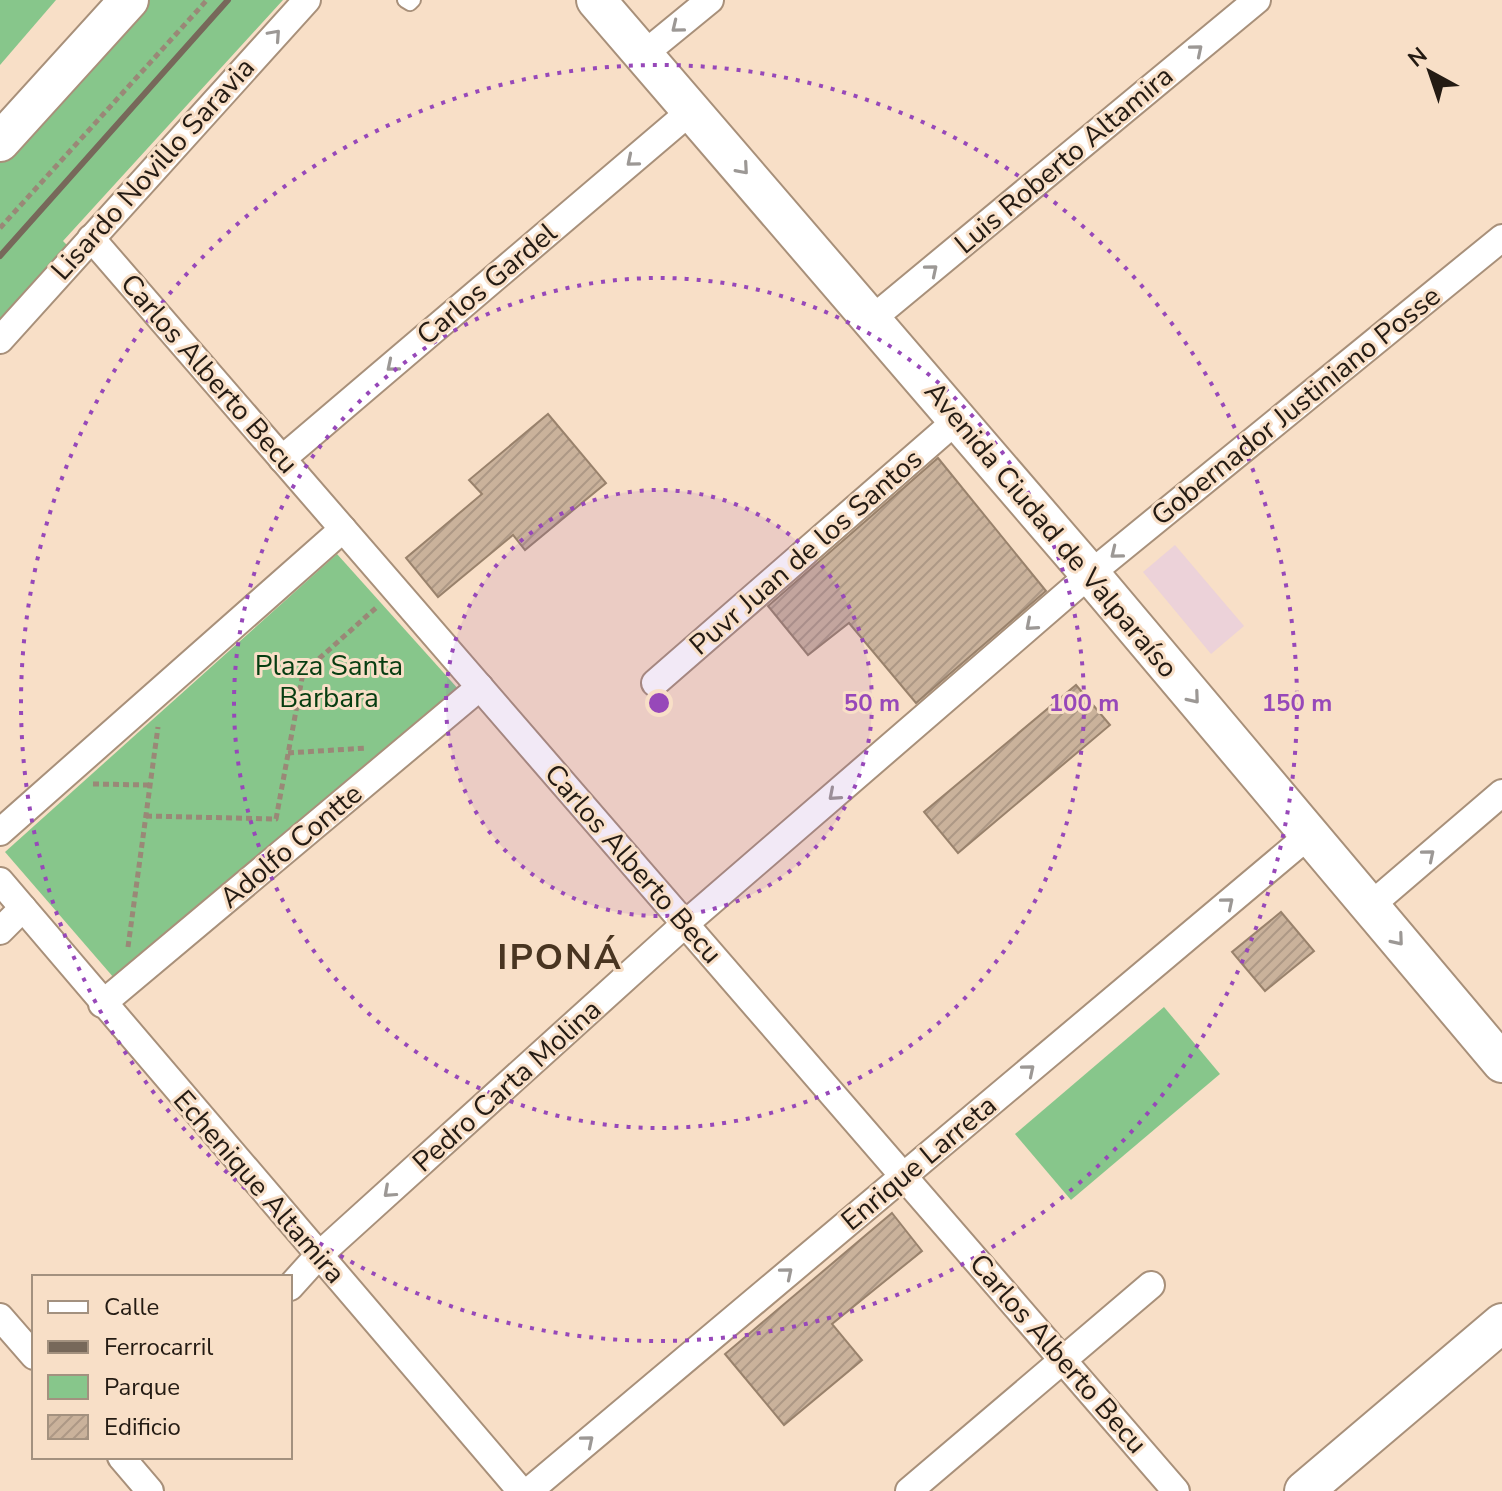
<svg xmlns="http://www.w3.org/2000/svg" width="1502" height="1491" font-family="'Nunito Sans',sans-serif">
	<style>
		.commercial { fill: #ecd2d9 }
		.green { fill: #87c68b }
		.building { fill: url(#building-hatch); stroke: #99826c; stroke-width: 2 }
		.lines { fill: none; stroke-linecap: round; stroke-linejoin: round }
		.lane-casing { stroke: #a8907a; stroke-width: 18 }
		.street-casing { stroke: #a8907a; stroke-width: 30 }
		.secondary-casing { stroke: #a8907a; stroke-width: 42 }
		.path { stroke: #9a8877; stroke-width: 5; stroke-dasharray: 6 4; stroke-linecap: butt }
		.lane { stroke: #fff; stroke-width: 14 }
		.street { stroke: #fff; stroke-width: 26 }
		.secondary { stroke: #fff; stroke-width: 38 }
		.rail { stroke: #77685a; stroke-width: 6 }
		.oneway { stroke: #9c9895 }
		.ring { fill: none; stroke: #9748b9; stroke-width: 4; stroke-dasharray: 4 8 }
		.labels { text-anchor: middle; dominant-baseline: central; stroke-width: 6; stroke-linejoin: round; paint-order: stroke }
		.street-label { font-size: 28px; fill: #241b13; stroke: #f8dfc7 }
		.park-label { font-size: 28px; fill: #063d11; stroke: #f8dfc7 }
		.district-label { font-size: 36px; font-weight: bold; letter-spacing: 2px; fill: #493521; stroke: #f8dfc7 }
		.centre { fill: #9748b9; stroke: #f8dfc7; stroke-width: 4 }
		.ring-label { font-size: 24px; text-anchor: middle; font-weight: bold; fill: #9748b9; stroke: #f8dfc7; stroke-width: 6; stroke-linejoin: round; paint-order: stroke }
	</style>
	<defs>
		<pattern id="building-hatch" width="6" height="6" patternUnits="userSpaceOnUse" patternTransform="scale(2)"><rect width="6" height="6" fill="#cab29b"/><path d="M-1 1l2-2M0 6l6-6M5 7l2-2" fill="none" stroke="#ad9885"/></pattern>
	</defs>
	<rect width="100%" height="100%" fill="#f8dfc7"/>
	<!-- commercial -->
	<path class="commercial" d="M 1175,545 L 1244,626 L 1211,654 L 1143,572 Z"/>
	<!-- green -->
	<g class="green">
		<path d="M 0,0 L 56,0 L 0,65 Z"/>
		<path d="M 134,0 L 283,0 L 63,241 L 70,248 L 0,325 L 0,152 Z"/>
		<path d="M 337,554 L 460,691 L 114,978 L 5,852 Z"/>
		<path d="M 1164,1007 L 1220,1074 L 1071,1200 L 1015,1134 Z"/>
	</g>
	<!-- building -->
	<g class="building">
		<path d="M 548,414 L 606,483 L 525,550 L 513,535 L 438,597 L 406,558 L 482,494 L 469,480 Z"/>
		<path d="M 938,458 L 1046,591 L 916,703 L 849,623 L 808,655 L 768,606 Z"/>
		<path d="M 1076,685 L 1110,725 L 958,853 L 924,812 Z"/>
		<path d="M 1281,912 L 1314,951 L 1265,991 L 1232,952 Z"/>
		<path d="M 892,1213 L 922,1251 L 832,1324 L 862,1360 L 784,1425 L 725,1354 Z"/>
	</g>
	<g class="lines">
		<defs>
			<path id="lane" d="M 405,0 L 410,3 L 413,0"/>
			<g id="street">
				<path d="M 644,54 L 710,0"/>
				<path d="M 91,238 L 1176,1491"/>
				<path d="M 872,319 L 1257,0"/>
				<path d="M 0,340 L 307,0"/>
				<path d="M 282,459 L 692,110"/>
				<path d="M 655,683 L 957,420"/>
				<path d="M 0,832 L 343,529"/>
				<path d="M 0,881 L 521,1491"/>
				<path d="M 1370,906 L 1502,793"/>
				<path d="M 0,931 L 23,908"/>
				<path d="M 102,1004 L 480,687"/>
				<path d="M 290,1287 L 318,1256 L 685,924 L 1090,574 L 1502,238"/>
				<path d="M 0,1317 L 34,1356"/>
				<path d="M 121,1457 L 150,1491"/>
				<path d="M 529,1491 L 1309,835"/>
				<path d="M 909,1491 L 1151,1285"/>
			</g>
			<g id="secondary">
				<path d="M 596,0 L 1090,574 L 1502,1063"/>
				<path d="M 0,142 L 129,0"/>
				<path d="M 1304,1491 L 1502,1323"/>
			</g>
		</defs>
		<!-- lane casing -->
		<use href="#lane" class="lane-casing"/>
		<!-- street casing -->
		<use href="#street" class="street-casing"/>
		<!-- secondary casing -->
		<use href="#secondary" class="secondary-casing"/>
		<!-- path -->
		<g class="path">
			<path d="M 0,228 L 207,0"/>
			<path d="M 288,753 L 366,748"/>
			<path d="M 93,784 L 150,785"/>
			<path d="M 146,816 L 276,819 L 303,673 L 378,606"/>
			<path d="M 128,947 L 158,727"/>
		</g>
		<!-- lane -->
		<use href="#lane" class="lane"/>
		<!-- street -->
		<use href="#street" class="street"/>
		<!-- secondary -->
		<use href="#secondary" class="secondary"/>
		<!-- rail -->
		<path class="rail" d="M 0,256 L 228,0"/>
	</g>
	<!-- one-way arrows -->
	<defs><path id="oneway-chevron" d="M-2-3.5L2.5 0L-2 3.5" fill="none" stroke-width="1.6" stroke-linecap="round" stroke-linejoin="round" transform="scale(2)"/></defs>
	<g class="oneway">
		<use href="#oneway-chevron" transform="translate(677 27) rotate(141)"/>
		<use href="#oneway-chevron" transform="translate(275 35) rotate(-48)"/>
		<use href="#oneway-chevron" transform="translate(1197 50) rotate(-40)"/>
		<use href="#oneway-chevron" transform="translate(632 161) rotate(140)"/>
		<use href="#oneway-chevron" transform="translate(743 169) rotate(49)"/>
		<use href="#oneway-chevron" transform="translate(932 270) rotate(-40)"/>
		<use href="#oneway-chevron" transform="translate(392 366) rotate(140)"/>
		<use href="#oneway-chevron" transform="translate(1116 553) rotate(141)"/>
		<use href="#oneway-chevron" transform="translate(1031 625) rotate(139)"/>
		<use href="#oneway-chevron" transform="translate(1194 698) rotate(50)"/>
		<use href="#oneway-chevron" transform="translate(834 795) rotate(139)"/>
		<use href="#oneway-chevron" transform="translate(1429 855) rotate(-40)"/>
		<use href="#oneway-chevron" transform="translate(1228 903) rotate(-40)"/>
		<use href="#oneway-chevron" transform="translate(1398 940) rotate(50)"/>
		<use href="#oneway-chevron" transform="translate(1029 1070) rotate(-40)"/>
		<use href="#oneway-chevron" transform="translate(389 1192) rotate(138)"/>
		<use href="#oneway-chevron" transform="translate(787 1273) rotate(-40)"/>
		<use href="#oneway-chevron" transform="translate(588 1441) rotate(-40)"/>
	</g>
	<!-- distance rings -->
	<circle cx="659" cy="703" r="213" fill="#9748b9" fill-opacity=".12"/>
	<g class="ring">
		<circle cx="659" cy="703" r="213"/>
		<circle cx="659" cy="703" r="425"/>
		<circle cx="659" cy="703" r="638"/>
	</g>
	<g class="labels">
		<!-- street labels -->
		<g class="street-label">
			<text transform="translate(1064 160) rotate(-40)">Luis Roberto Altamira</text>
			<text transform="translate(153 169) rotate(-48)">Lisardo Novillo Saravia</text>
			<text transform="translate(487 284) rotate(-40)">Carlos Gardel</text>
			<text transform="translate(209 374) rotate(49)">Carlos Alberto Becu</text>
			<text transform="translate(1296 406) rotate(-39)">Gobernador Justiniano Posse</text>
			<text transform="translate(1051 530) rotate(50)">Avenida Ciudad de Valparaíso</text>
			<text transform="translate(806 552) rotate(-41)">Puvr Juan de los Santos</text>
			<text transform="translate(291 846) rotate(-40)">Adolfo Contte</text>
			<text transform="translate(633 864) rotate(49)">Carlos Alberto Becu</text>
			<text transform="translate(507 1086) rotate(-42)">Pedro Carta Molina</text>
			<text transform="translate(919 1163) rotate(-40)">Enrique Larreta</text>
			<text transform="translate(259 1187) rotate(49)">Echenique Altamira</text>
			<text transform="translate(1058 1354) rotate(49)">Carlos Alberto Becu</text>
		</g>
		<!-- park labels -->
		<g class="park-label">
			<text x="329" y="666">Plaza Santa<tspan x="329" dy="32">Barbara</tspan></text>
		</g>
		<!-- district labels -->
		<g class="district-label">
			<text x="560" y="957">IPONÁ</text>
		</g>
	</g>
	<circle cx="659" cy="703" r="12" class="centre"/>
	<g class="ring-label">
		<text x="872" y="711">50 m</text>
		<text x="1084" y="711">100 m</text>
		<text x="1297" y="711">150 m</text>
	</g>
	<!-- legend -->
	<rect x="32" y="1275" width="260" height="184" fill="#f8dfc7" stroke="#a3917f" stroke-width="2"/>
	<rect x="48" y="1301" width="40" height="12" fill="#ffffff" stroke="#a3917f" stroke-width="2"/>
	<text x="104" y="1315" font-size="24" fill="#241b13">Calle</text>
	<rect x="48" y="1341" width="40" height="12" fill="#77685a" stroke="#a3917f" stroke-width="2"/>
	<text x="104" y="1355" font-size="24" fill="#241b13">Ferrocarril</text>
	<rect x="48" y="1375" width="40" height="24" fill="#87c68b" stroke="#a3917f" stroke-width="2"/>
	<text x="104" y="1395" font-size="24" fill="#241b13">Parque</text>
	<rect x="48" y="1415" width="40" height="24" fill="url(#building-hatch)" stroke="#a3917f" stroke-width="2"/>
	<text x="104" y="1435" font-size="24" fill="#241b13">Edificio</text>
	<!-- north arrow -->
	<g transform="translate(1430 72) rotate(320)" stroke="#f8dfc7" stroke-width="6" paint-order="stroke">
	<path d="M0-6L14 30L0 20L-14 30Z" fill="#241b13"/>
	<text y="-12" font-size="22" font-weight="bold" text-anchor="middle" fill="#241b13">N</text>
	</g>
</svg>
